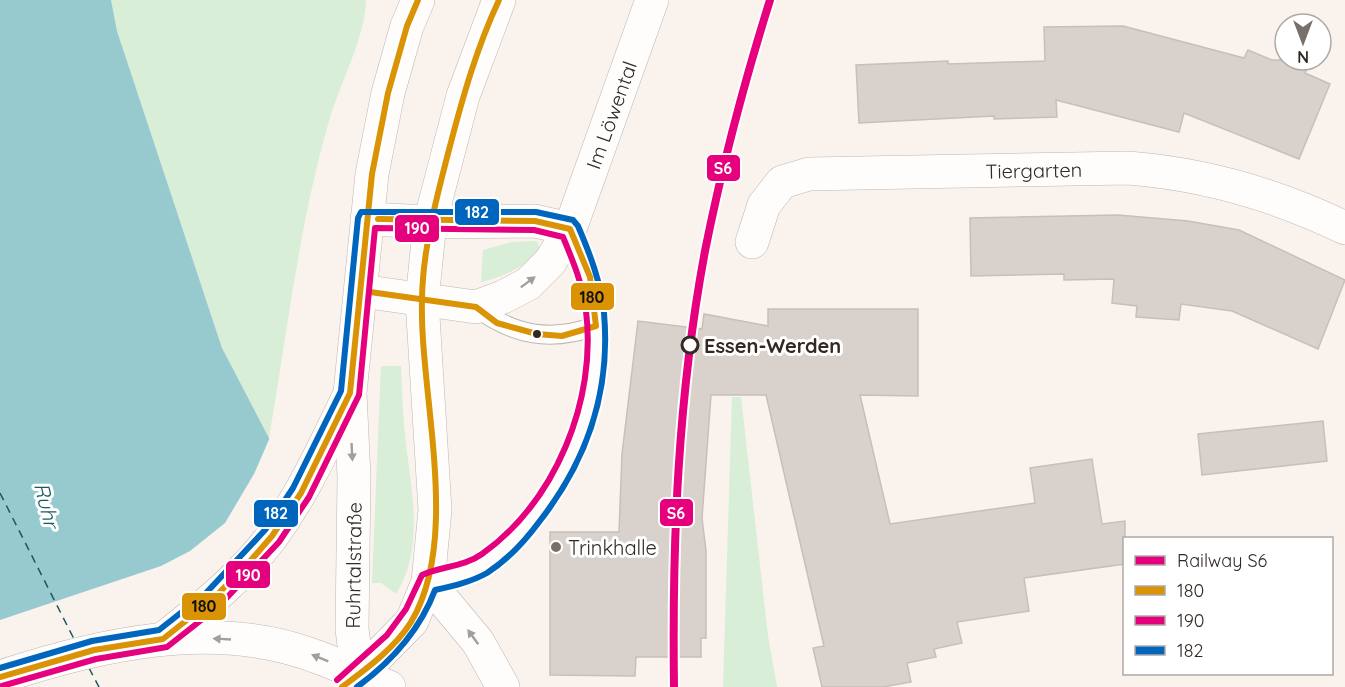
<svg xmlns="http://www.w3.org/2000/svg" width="1345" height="687" font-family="Quicksand,sans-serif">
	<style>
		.green { fill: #d8eed6 }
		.water { fill: #97cacf }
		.pier { fill: #f9f2ed }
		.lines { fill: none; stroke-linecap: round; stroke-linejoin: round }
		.ferry { stroke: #195960; stroke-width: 1.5; stroke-dasharray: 8 6; stroke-linecap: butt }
		.building { fill: #d9d1cb; stroke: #c7bfba; stroke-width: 1.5 }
		.lane-casing { stroke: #beb7b2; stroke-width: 20 }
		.street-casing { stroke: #beb7b2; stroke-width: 34 }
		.secondary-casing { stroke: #beb7b2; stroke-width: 34 }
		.primary-casing { stroke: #beb7b2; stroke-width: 34 }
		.lane { stroke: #fefdfc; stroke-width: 18 }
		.street { stroke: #fefdfc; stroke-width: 33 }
		.secondary { stroke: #fefdfc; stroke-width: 33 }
		.primary { stroke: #fefdfc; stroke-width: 33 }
		.bus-1-casing { stroke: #fff; stroke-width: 10 }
		.bus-2-casing { stroke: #fff; stroke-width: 10 }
		.bus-3-casing { stroke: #fff; stroke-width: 10 }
		.bus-1 { stroke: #d99305; stroke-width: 6 }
		.bus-2 { stroke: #e5007d; stroke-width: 6 }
		.bus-3 { stroke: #0065bd; stroke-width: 6 }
		.rail-1-casing { stroke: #fff; stroke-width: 12 }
		.rail-1 { stroke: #e6007e; stroke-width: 8 }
		.oneway { fill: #a29e9a }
		.bus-dot { fill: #322923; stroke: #fff; stroke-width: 2 }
		.stop-dot { fill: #fff; stroke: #322923; stroke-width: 3 }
		.poi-dot { fill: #786f6a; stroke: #fff; stroke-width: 2 }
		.labels { text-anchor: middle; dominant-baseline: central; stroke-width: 6; stroke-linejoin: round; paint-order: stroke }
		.street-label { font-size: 20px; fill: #322923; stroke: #fff }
		.stop-label { font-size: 20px; font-weight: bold; fill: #322923; stroke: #fff; text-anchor: start }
		.poi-label { font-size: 20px; fill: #322923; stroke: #fff; text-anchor: start }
		.water-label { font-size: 21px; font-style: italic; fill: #195960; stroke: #fff }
		.line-badge { stroke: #fff; stroke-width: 2 }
		.badge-label { font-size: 16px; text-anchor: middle; font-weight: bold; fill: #fff }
		.pale-badge-label { font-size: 16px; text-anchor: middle; font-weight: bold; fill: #111 }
	</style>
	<rect width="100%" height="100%" fill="#f9f2ed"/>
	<!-- green -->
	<g class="green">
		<path d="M 111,0 L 366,0 C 365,38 340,83 329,121 C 299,224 287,333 269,438 L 222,348 L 117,31 Z"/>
		<path d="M 537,241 L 540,252 C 525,266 502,278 481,282 L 483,250 L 512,242 Z"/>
		<path d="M 381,366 L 401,366 C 402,392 403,419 406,445 C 412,493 424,550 396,594 L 381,583 L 372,583 Z"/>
		<path d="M 732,397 L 741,397 L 768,636 L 777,687 L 723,687 Z"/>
	</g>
	<!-- water -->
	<path class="water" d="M 0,0 L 111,0 L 117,31 L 222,348 L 269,438 L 349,687 L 0,687 Z"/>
	<!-- pier -->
	<path class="pier" d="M 271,435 L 352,687 L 0,687 L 0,620 L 161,566 L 190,551 L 225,523 L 254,474 Z"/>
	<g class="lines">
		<!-- ferry -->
		<g class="ferry">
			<path d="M 0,493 L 74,639"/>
			<path d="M 89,668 L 99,687"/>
		</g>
	</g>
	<!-- building -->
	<g class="building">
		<path d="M 1123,26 L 1244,58 L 1248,50 L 1272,60 L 1311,60 L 1305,73 L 1330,84 L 1299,159 L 1184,113 L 1179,132 L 1056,100 L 1057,117 L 994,119 L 994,116 L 859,123 L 856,65 L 948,61 L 948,64 L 1045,61 L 1044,27 Z"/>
		<path d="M 1118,215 L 1188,221 L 1239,230 L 1345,280 L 1318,349 L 1232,311 L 1181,304 L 1179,320 L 1136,317 L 1137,306 L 1112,303 L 1114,279 L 1064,280 L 1064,274 L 971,276 L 970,218 Z"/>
		<path d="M 768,309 L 918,309 L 918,396 L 860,395 L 890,524 L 1035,503 L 1030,468 L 1092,459 L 1102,524 L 1125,521 L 1125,564 L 1024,578 L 1029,611 L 957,622 L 962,643 L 934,649 L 936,657 L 907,663 L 911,682 L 883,687 L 822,687 L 813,648 L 824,646 L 766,395 L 711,395 L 702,518 L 706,551 L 706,638 L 701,638 L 701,657 L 636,657 L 635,676 L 550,675 L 550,532 L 619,532 L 622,454 L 638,321 L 702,329 L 704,314 L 768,326 Z"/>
		<path d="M 1323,421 L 1327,461 L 1202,475 L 1198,434 Z"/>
	</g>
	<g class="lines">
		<defs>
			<g id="lane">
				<path d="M 476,307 C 514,336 551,342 596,326"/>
				<path d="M 428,582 C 449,578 470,574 488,561 C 521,538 566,476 580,438 C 589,415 597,350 596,325 C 595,290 583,261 570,229"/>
			</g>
			<g id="street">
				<path d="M 367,219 L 430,222 L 535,221 L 570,229"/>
				<path id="s1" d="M 752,242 L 764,205 L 782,182 L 809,174 L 1128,168 C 1205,174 1275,194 1345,228"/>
				<path id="s2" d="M 361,291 L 476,307 L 503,297 L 528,284 L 550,262 L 570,229 L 652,0"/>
			</g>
			<g id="secondary">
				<path d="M 428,582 L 478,642 L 503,687"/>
				<path d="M 163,639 C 202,608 243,576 273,535 C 304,492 325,445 348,398"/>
				<path d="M 358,676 L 412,621 L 428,582 L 435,510 L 422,300 L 430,222 L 463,96 L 499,0"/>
				<path id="s3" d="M 358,676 L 352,629 L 354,477 L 350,393 L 372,174 L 388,93 L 407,26 L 418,0"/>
			</g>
			<path id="primary" d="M 0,677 C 97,645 209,619 309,654 C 336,663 362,676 389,687"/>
		</defs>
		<!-- lane casing -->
		<use href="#lane" class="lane-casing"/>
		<!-- street casing -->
		<use href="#street" class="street-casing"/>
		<!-- secondary casing -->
		<use href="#secondary" class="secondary-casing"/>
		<!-- primary casing -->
		<use href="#primary" class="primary-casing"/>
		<!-- lane -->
		<use href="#lane" class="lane"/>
		<!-- street -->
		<use href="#street" class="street"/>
		<!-- secondary -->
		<use href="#secondary" class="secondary"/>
		<!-- primary -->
		<use href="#primary" class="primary"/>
		<defs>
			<g id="bus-1">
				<path d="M 370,292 L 476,307 L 497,323 L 537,334 L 562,336 L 596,326 L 590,277 L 570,229 L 535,221 L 378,219"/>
				<path d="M 0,677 L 94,650 L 163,639 L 212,600 L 252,559 L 272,536 L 301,493 L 350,393 L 372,174 L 388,93 L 407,26 L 418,0"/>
				<path d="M 342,687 C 366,669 395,648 411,622 C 462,537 419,394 422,298 C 423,247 437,196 450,146 C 463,96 477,47 499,0"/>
			</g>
			<path id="bus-2" d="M 2,686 L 96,659 L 167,647 L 219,606 L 279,542 L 309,497 L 359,395 L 375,228 L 534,230 L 563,237 C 573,261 583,285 586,311 C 597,400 556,501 482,554 C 464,567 442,566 422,575 L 406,609 L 387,635 L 337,680"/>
			<path id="bus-3" d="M 0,668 L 92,641 L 159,630 L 206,593 L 265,530 L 293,488 L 341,391 L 358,218 L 361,212 L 536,212 L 573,220 L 578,226 C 590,254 601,283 604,313 C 611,392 587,461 539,522 C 525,541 507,560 487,573 C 471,582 453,586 435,590 C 420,630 391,662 357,687"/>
		</defs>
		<!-- bus-1 casing -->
		<use href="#bus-1" class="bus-1-casing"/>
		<!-- bus-2 casing -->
		<use href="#bus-2" class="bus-2-casing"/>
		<!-- bus-3 casing -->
		<use href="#bus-3" class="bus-3-casing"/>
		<!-- bus-1 -->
		<use href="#bus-1" class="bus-1"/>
		<!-- bus-2 -->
		<use href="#bus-2" class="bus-2"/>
		<!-- bus-3 -->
		<use href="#bus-3" class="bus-3"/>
		<defs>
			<path id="rail-1" d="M 674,687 C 672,541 678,395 705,251 C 722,166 744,83 770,0"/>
		</defs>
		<!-- rail-1 casing -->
		<use href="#rail-1" class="rail-1-casing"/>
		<!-- rail-1 -->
		<use href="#rail-1" class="rail-1"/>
	</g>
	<!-- one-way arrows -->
	<defs><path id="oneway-solid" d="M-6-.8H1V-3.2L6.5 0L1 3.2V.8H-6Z" transform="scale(1.5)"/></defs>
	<g class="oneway">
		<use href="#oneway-solid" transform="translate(528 282) rotate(-37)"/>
		<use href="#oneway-solid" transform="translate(352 452) rotate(87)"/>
		<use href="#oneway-solid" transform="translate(473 637) rotate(-126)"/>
		<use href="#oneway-solid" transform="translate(222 639) rotate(-177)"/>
		<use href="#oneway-solid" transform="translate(320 658) rotate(-158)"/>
	</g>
	<!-- markers -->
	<circle class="bus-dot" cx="537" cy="334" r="5"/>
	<circle class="stop-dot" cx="690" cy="345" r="8"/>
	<circle class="poi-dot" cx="556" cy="547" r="6"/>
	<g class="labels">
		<!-- street labels -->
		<g class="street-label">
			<text stroke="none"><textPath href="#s2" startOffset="364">Im Löwental</textPath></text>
			<text stroke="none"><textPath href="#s1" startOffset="321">Tiergarten</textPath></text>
			<text stroke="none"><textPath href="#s3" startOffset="111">Ruhrtalstraße</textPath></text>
		</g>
		<!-- stop labels -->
		<g class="stop-label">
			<text x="704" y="345">Essen-Werden</text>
		</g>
		<!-- poi labels -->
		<g class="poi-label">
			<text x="568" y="547">Trinkhalle</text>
		</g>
		<!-- water labels -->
		<g class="water-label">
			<text transform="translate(47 505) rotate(76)">Ruhr</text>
		</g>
	</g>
	<g class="line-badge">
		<rect x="706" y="154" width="35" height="28" rx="6" fill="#e6007e"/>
		<rect x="454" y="198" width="46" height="28" rx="6" fill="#0065bd"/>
		<rect x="394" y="214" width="46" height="29" rx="6" fill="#e5007d"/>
		<rect x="570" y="282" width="45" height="29" rx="6" fill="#d99305"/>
		<rect x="659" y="498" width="35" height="29" rx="6" fill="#e6007e"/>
		<rect x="253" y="499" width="46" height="29" rx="6" fill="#0065bd"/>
		<rect x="225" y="560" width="46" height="29" rx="6" fill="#e5007d"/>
		<rect x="181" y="592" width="46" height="29" rx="6" fill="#d99305"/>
	</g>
	<g class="badge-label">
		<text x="723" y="174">S6</text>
		<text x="477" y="218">182</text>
		<text x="417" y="234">190</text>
		<text x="676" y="519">S6</text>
		<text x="276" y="519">182</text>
		<text x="248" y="581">190</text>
	</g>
	<g class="pale-badge-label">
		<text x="592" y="303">180</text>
		<text x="204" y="612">180</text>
	</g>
	<!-- legend -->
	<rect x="1123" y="537" width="210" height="138" fill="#ffffff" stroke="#ada9a7" stroke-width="1.5"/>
	<rect x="1135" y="556" width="30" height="9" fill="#e6007e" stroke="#ada9a7" stroke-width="1.5"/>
	<text x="1177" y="567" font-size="18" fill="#322923">Railway S6</text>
	<rect x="1135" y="586" width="30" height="9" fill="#d99305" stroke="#ada9a7" stroke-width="1.5"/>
	<text x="1177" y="597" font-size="18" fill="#322923">180</text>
	<rect x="1135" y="616" width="30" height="9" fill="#e5007d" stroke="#ada9a7" stroke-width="1.5"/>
	<text x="1177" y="627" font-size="18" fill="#322923">190</text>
	<rect x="1135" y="646" width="30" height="9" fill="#0065bd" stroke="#ada9a7" stroke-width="1.5"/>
	<text x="1177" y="657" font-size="18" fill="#322923">182</text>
	<!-- north arrow -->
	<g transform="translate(1303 42) rotate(180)"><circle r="28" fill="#ffffff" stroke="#ada9a7" stroke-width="1.5"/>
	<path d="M0-4.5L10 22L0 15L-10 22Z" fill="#786f6a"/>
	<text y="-9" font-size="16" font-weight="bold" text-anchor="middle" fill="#322923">N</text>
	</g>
</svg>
